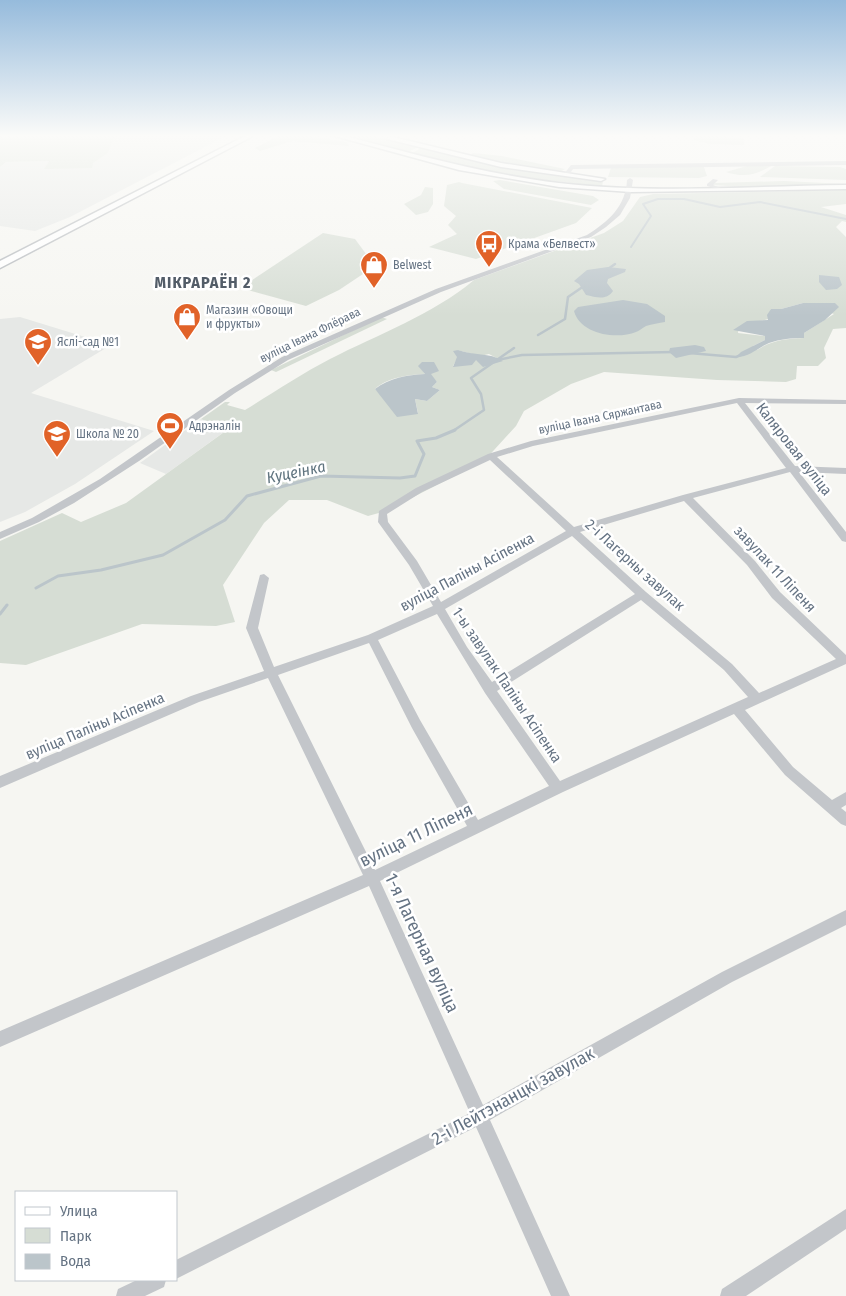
<svg xmlns="http://www.w3.org/2000/svg" width="846" height="1296" font-family="'Fira Sans Condensed',sans-serif">
	<style>
		.built { fill: #e6e8e6 }
		.green { fill: #d6ddd4; fill-rule: evenodd }
		.water { fill: #bbc5ca }
		.lines { fill: none; stroke-linecap: round; stroke-linejoin: round }
		.stream-far2 { stroke: #bbc5ca; stroke-width: 2 }
		.stream-far1 { stroke: #bbc5ca; stroke-width: 2.5 }
		.stream { stroke: #bbc5ca; stroke-width: 3 }
		.major-casing { stroke: #b4b8bc; stroke-width: 3 }
		.minor { fill: #c3c6ca; fill-rule: evenodd }
		.major { fill: #fff; fill-rule: evenodd }
		.labels { text-anchor: middle; dominant-baseline: central; stroke-width: 5; stroke-linejoin: round; paint-order: stroke }
		.far-poi-label { font-size: 12px; fill: #657383; stroke: #fff; text-anchor: start }
		.far-street-label { font-size: 12px; fill: #657383; stroke: #fff }
		.street-label { font-size: 15px; fill: #657383; stroke: #fff }
		.far-district-label { font-size: 16px; font-weight: bold; letter-spacing: 1px; fill: #535d68; stroke: #fff }
		.water-label { font-size: 16px; font-style: italic; fill: #617580; stroke: #fff }
		.near-street-label { font-size: 18px; fill: #657383; stroke: #fff }
	</style>
	<rect width="100%" height="100%" fill="#f6f6f2"/>
	<!-- built -->
	<g class="built">
		<path d="M 115,135 L 228,135 L 70,217 L 35,231 L 0,226 L 0,167 L 6,162 L 49,161 L 44,169 L 93,163 L 108,153 Z"/>
		<path d="M 20,317 L 111,345 L 31,393 L 154,431 L 75,484 L 25,512 L 0,522 L 0,319 Z"/>
		<path d="M 201,419 L 228,429 L 166,474 L 140,463 Z"/>
	</g>
	<!-- green -->
	<g class="green">
		<path d="M 115,135 L 108,153 L 93,163 L 92,168 L 44,169 L 49,161 L 6,162 L 0,167 L 0,137 Z"/>
		<path d="M 280,135 L 302,135 L 347,142 L 349,146 L 292,141 L 260,151 L 255,148 Z"/>
		<path d="M 339,135 L 368,135 L 418,147 L 408,152 Z"/>
		<path d="M 694,135 L 744,138 L 744,145 L 710,144 L 694,140 Z"/>
		<path d="M 421,148 L 504,167 L 603,181 L 602,187 L 515,176 L 411,154 Z"/>
		<path d="M 473,153 L 502,156 L 565,169 L 560,172 L 501,164 L 502,162 L 470,156 Z"/>
		<path d="M 747,166 L 771,166 C 756,175 744,178 726,172 Z"/>
		<path d="M 775,166 L 840,167 L 846,169 L 846,180 L 760,177 Z"/>
		<path d="M 670,167 L 704,167 L 707,176 L 699,178 L 608,177 L 611,168 Z"/>
		<path d="M 500,180 L 593,196 L 599,200 L 591,205 L 504,189 L 493,181 Z"/>
		<path d="M 784,181 L 846,184 L 743,187 L 712,185 L 715,183 Z"/>
		<path d="M 459,182 L 462,183 L 592,208 L 576,223 L 476,259 L 429,247 L 457,234 L 448,225 L 456,216 L 444,206 L 447,185 Z"/>
		<path d="M 425,187 L 433,188 L 433,204 L 428,212 L 416,215 L 404,204 L 421,195 Z"/>
		<path d="M 846,190 L 846,204 L 821,207 L 846,215 L 846,222 L 842,221 L 836,227 L 846,237 L 846,328 L 833,329 L 824,348 L 826,358 L 818,366 L 797,366 L 796,379 L 786,382 L 717,380 L 604,372 L 571,384 L 524,411 L 516,426 L 484,461 L 386,511 L 368,516 L 327,500 L 289,500 L 264,523 L 223,585 L 235,622 L 216,626 L 142,624 L 26,665 L 0,663 L 0,541 L 62,513 L 81,522 L 126,503 L 227,430 L 201,419 L 225,402 L 230,402 L 227,405 L 245,410 C 273,393 301,374 330,359 C 379,334 432,315 474,280 L 604,233 L 623,221 L 640,197 L 653,194 ZM 803,303 L 834,314 L 804,333 L 804,338 C 786,339 772,340 757,350 L 753,346 L 765,340 L 765,336 L 738,333 L 739,327 C 750,319 757,323 768,319 L 771,309 L 781,309 ZM 457,350 L 480,356 L 489,354 L 502,361 L 476,359 L 453,366 L 458,357 ZM 419,366 L 437,382 L 432,387 L 440,390 L 427,401 L 415,399 L 418,413 L 383,397 L 375,389 C 388,377 408,375 425,374 Z"/>
		<path d="M 323,233 L 355,239 L 375,266 L 339,290 L 306,306 L 240,288 Z"/>
		<path d="M 381,317 L 387,319 L 276,372 L 271,370 Z"/>
	</g>
	<!-- water -->
	<g class="water">
		<path d="M 608,267 L 626,269 L 625,272 L 608,279 L 607,283 L 613,291 C 606,301 596,297 586,295 L 579,284 L 574,281 L 587,270 Z"/>
		<path d="M 819,275 L 839,277 L 842,285 L 837,289 L 826,290 L 819,282 Z"/>
		<path d="M 623,300 L 647,304 L 665,316 L 665,322 C 659,323 652,324 646,326 C 642,328 639,331 636,332 C 616,340 580,334 574,311 L 578,307 Z"/>
		<path d="M 803,303 L 835,303 L 839,307 L 825,320 L 804,333 L 804,338 C 792,338 780,339 769,343 C 757,348 750,357 736,357 L 741,352 L 765,340 L 765,336 L 733,330 L 747,321 L 768,320 L 767,315 L 771,309 L 781,309 Z"/>
		<path d="M 695,345 L 704,347 L 706,351 L 676,358 L 669,352 L 670,348 Z"/>
		<path d="M 458,350 C 474,356 489,352 503,361 L 483,367 L 476,360 L 472,365 L 453,367 L 457,357 L 453,351 Z"/>
		<path d="M 422,362 L 434,362 L 439,371 L 431,374 L 437,382 L 432,387 L 440,390 L 427,401 L 415,399 L 418,414 L 397,417 L 375,389 C 389,378 407,375 425,374 L 418,366 Z"/>
	</g>
	<g class="lines">
		<!-- stream-far2 -->
		<path class="stream-far2" d="M 631,247 L 651,216 L 643,204 L 658,199 L 684,199 L 720,207 L 760,202 L 846,219"/>
		<!-- stream-far1 -->
		<g class="stream-far1">
			<path d="M 608,269 L 615,264"/>
			<path d="M 538,335 L 565,319 L 568,297 L 584,286"/>
			<path d="M 689,353 L 736,357 L 741,355"/>
			<path d="M 497,360 L 522,355 L 674,352"/>
			<path d="M 453,431 L 484,410 L 481,394 L 471,378 L 514,348"/>
		</g>
		<!-- stream -->
		<g class="stream">
			<path d="M 36,588 L 58,576 L 101,570 L 163,555 L 225,520 L 247,496 L 321,476 L 400,478 L 415,476 L 424,454 L 417,441 L 436,438 L 455,430"/>
			<path d="M 0,614 L 7,605"/>
		</g>
		<defs>
			<g id="major">
				<path d="M 247,135 L 255,135 L 0,268 L 0,261 Z"/>
				<path d="M 331,135 L 341,135 C 413,154 485,174 559,183 C 652,194 752,186 846,185 L 846,189 L 631,192 L 559,187 L 459,170 Z"/>
				<path d="M 389,136 L 501,163 L 605,179 L 601,181 L 501,167 L 387,139 Z"/>
			</g>
		</defs>
		<!-- major casing -->
		<use href="#major" class="major-casing"/>
		<!-- minor -->
		<g class="minor">
			<path d="M 846,161 L 846,165 L 573,169 L 569,175 L 564,174 L 571,165 Z"/>
			<path d="M 630,178 L 633,180 L 630,198 L 620,215 L 606,227 L 591,237 L 441,292 L 288,360 L 235,393 L 139,461 L 74,503 L 39,522 L 0,539 L 0,532 L 32,518 L 100,479 L 229,390 L 282,357 L 436,289 L 587,235 C 608,222 626,206 627,180 Z"/>
			<path d="M 713,179 L 718,180 L 713,185 L 721,188 L 721,190 L 707,186 L 707,184 Z"/>
			<path d="M 739,398 L 846,400 L 846,404 L 745,403 L 795,466 L 846,468 L 846,474 L 799,472 L 846,532 L 846,542 L 842,541 L 790,472 L 693,498 L 755,561 L 780,592 L 846,655 L 846,664 L 745,710 L 793,767 L 832,800 L 846,792 L 846,805 L 841,808 L 846,812 L 846,826 L 841,824 L 785,775 L 734,714 L 563,792 L 380,881 L 483,1105 L 722,972 L 846,910 L 846,925 L 732,982 L 490,1120 L 570,1296 L 551,1296 L 476,1127 L 176,1279 L 176,1260 L 470,1113 L 369,886 L 0,1047 L 0,1031 L 363,875 L 268,678 L 199,702 L 0,788 L 0,776 L 191,696 L 264,671 L 246,628 L 260,575 L 264,574 L 269,578 L 258,628 L 274,667 L 368,635 L 433,606 L 409,565 L 378,522 L 379,511 L 416,488 L 488,454 L 531,441 ZM 737,403 L 786,468 L 683,495 L 574,527 L 497,457 L 533,446 ZM 490,460 L 566,531 L 441,602 L 417,561 L 388,522 L 387,514 L 422,492 ZM 684,501 L 747,565 L 772,598 L 836,659 L 759,693 L 732,664 L 646,592 L 580,532 ZM 572,536 L 635,594 L 492,682 L 467,647 L 445,609 ZM 641,600 L 724,670 L 748,697 L 560,781 L 497,691 ZM 437,614 L 485,693 L 549,786 L 478,820 L 420,720 L 378,640 ZM 369,643 L 412,728 L 467,826 L 375,870 L 278,675 Z"/>
			<path d="M 846,1209 L 846,1229 L 746,1296 L 720,1296 L 722,1289 Z"/>
			<path d="M 137,1280 L 166,1280 L 164,1287 L 145,1296 L 116,1296 L 118,1289 Z"/>
		</g>
		<!-- major -->
		<use href="#major" class="major"/>
	</g>
	<!-- sky -->
	<linearGradient id="sky" x2="0" y2="1"><stop stop-color="#96bbdc"/><stop offset="0.43" stop-color="#fbfbf9"/><stop offset="1" stop-color="#fbfbf9" stop-opacity="0"/></linearGradient>
	<rect width="846" height="316" fill="url(#sky)"/>
	<!-- icons -->
	<defs>
		<symbol id="bus-pin" viewBox="-11 -11 22 30"><path d="M0 17L-7.5 6A9.5 9.5 0 1 1 7.5 6Z" fill="#e16228" stroke="#fff"/><path d="M-5-6H5V4H4V6H2V4H-2V6H-4V4H-5ZM-3.5-4V0h7V-4ZM-3.5 1.2v1.5H-2V1.2ZM2 1.2v1.5H3.5V1.2Z" fill="#fff"/></symbol>
		<symbol id="shop-pin" viewBox="-11 -11 22 30"><path d="M0 17L-7.5 6A9.5 9.5 0 1 1 7.5 6Z" fill="#e16228" stroke="#fff"/><path d="M-5-2.5h2.3a2.7 3.5 0 0 1 5.4 0H5L5.5 6h-11ZM-1.5-2.5h3a1.5 2.3 0 0 0-3 0Z" fill="#fff"/></symbol>
		<symbol id="school-pin" viewBox="-11 -11 22 30"><path d="M0 17L-7.5 6A9.5 9.5 0 1 1 7.5 6Z" fill="#e16228" stroke="#fff"/><path d="M0-5L7-2L0 1L-7-2ZM-4 1L0 2.5L4 1V4Q0 6-4 4Z" fill="#fff"/></symbol>
		<symbol id="stadium-pin" viewBox="-11 -11 22 30"><path d="M0 17L-7.5 6A9.5 9.5 0 1 1 7.5 6Z" fill="#e16228" stroke="#fff"/><path d="M0-5a6.5 5 0 1 0 0 10a6.5 5 0 1 0 0-10ZM-3.5-1.8h7v3.6h-7Z" fill="#fff"/></symbol>
	</defs>
	<g fill-rule="evenodd">
		<use href="#bus-pin" x="473" y="228" width="32" height="43"/>
		<use href="#shop-pin" x="358" y="249" width="32" height="43"/>
		<use href="#shop-pin" x="171" y="301" width="32" height="43"/>
		<use href="#school-pin" x="22" y="326" width="32" height="43"/>
		<use href="#stadium-pin" x="154" y="410" width="32" height="43"/>
		<use href="#school-pin" x="41" y="418" width="32" height="43"/>
	</g>
	<g class="labels">
		<!-- far-poi labels -->
		<g class="far-poi-label">
			<text x="508" y="244">Крама «Белвест»</text>
			<text x="393" y="265">Belwest</text>
			<text x="206" y="310">Магазин «Овощи<tspan x="206" dy="14">и фрукты»</tspan></text>
			<text x="57" y="342">Яслі-сад №1</text>
			<text x="189" y="426">Адрэналін</text>
			<text x="76" y="434">Школа № 20</text>
		</g>
		<!-- far-street labels -->
		<g class="far-street-label">
			<text transform="translate(310 335) rotate(-26)">вуліца Івана Флёрава</text>
			<text transform="translate(600 417) rotate(-12)">вуліца Івана Сяржантава</text>
		</g>
		<!-- street labels -->
		<g class="street-label">
			<text transform="translate(794 449) rotate(52)">Каляровая вуліца</text>
			<text transform="translate(635 565) rotate(42)">2-і Лагерны завулак</text>
			<text transform="translate(775 569) rotate(47)">завулак 11 Ліпеня</text>
			<text transform="translate(467 572) rotate(-28)">вуліца Паліны Асіпенка</text>
			<text transform="translate(507 685) rotate(56)">1-ы завулак Паліны Асіпенка</text>
			<text transform="translate(95 726) rotate(-23)">вуліца Паліны Асіпенка</text>
		</g>
		<!-- far-district labels -->
		<g class="far-district-label">
			<text x="203" y="282">МІКРАРАЁН 2</text>
		</g>
		<!-- water labels -->
		<g class="water-label">
			<text transform="translate(296 472) rotate(-12)">Куцеінка</text>
		</g>
		<!-- near-street labels -->
		<g class="near-street-label">
			<text transform="translate(416 835) rotate(-26)">вуліца 11 Ліпеня</text>
			<text transform="translate(422 943) rotate(65)">1-я Лагерная вуліца</text>
			<text transform="translate(513 1096) rotate(-29)">2-і Лейтэнанцкі завулак</text>
		</g>
	</g>
	<!-- legend -->
	<rect x="15" y="1191" width="162" height="90" fill="#ffffff" stroke="#c1c7cd"/>
	<rect x="25" y="1207" width="25" height="8" fill="#ffffff" stroke="#c1c7cd"/>
	<text x="60" y="1216" font-size="15" fill="#657383">Улица</text>
	<rect x="25" y="1228" width="25" height="15" fill="#d6ddd4" stroke="#c1c7cd"/>
	<text x="60" y="1241" font-size="15" fill="#657383">Парк</text>
	<rect x="25" y="1254" width="25" height="15" fill="#bbc5ca" stroke="#c1c7cd"/>
	<text x="60" y="1266" font-size="15" fill="#657383">Вода</text>
</svg>
